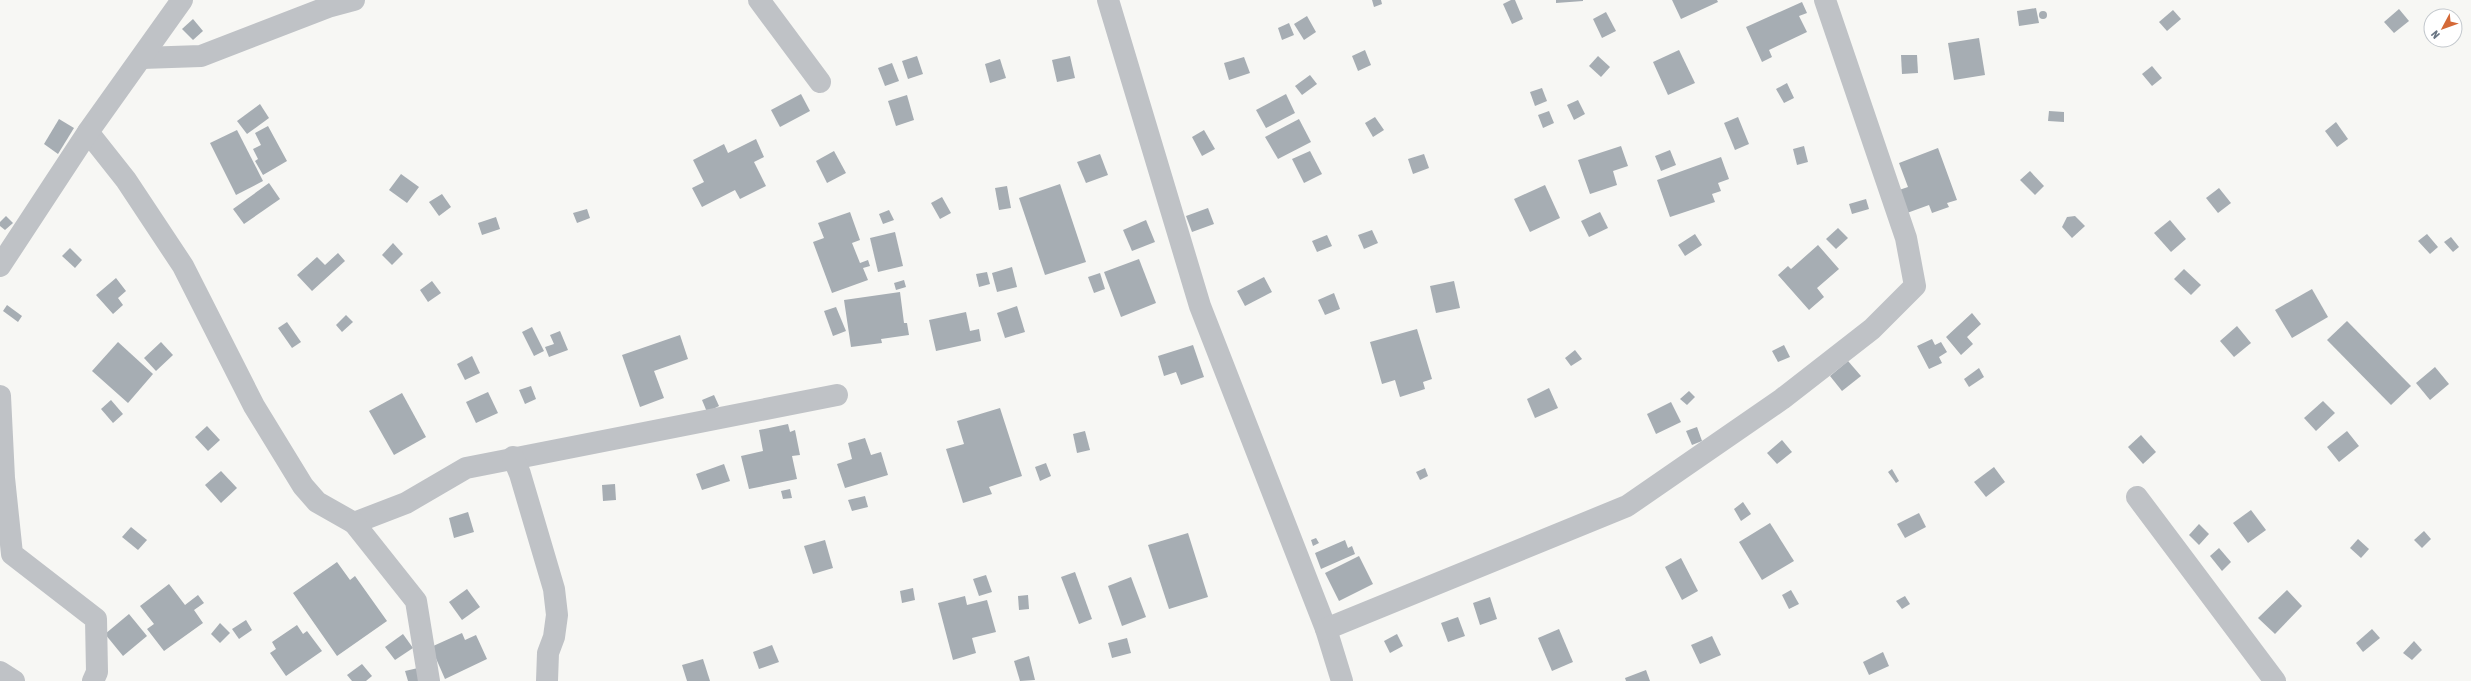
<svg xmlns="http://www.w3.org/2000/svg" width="2471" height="681" font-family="'Asap Condensed',sans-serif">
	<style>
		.building { fill: #a6adb3 }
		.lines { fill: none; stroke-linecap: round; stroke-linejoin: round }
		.street { stroke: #bfc2c6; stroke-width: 22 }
	</style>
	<rect width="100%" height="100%" fill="#f7f7f4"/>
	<!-- building -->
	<g class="building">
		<path d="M 1372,0 L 1381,0 L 1382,4 L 1374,7 Z"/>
		<path d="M 1511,0 L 1515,0 L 1523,19 L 1512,24 L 1503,4 Z"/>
		<path d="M 1556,0 L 1583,0 L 1583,1 L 1556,3 Z"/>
		<path d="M 1672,0 L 1717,0 L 1718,2 L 1681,19 Z"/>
		<path d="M 1802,2 L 1807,13 L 1799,16 L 1807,32 L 1769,50 L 1772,57 L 1762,62 L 1746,27 Z"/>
		<path d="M 2036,8 L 2039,23 L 2019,26 L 2017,11 Z"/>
		<path d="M 2399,9 L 2409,21 L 2394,33 L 2384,22 Z"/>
		<path d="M 2173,10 L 2181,19 L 2167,31 L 2159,22 Z"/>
		<circle cx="2043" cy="15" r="4"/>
		<path d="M 1606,12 L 1616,31 L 1602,38 L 1593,19 Z"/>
		<path d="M 1307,16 L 1316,32 L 1304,40 L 1294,24 Z"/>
		<path d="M 193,19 L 203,31 L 193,40 L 182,29 Z"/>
		<path d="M 1289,23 L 1294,35 L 1282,40 L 1278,28 Z"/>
		<path d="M 1979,38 L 1985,75 L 1954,80 L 1948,43 Z"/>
		<path d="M 1365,50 L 1371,65 L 1358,71 L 1352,56 Z"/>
		<path d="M 1679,50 L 1695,83 L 1668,95 L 1653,62 Z"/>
		<path d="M 1901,55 L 1917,55 L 1918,73 L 1902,74 Z"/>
		<path d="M 917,56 L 923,74 L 908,79 L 902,61 Z"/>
		<path d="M 1070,56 L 1075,78 L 1057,82 L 1052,60 Z"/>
		<path d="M 1598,56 L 1610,67 L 1601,77 L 1589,66 Z"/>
		<path d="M 1244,57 L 1250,73 L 1229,80 L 1224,63 Z"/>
		<path d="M 1000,59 L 1006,78 L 990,83 L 985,64 Z"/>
		<path d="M 892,63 L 899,81 L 885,86 L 878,68 Z"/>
		<path d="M 2152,66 L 2162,78 L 2152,86 L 2142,74 Z"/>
		<path d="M 1310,75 L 1317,84 L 1302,95 L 1295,86 Z"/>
		<path d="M 1787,83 L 1794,98 L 1784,103 L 1776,89 Z"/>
		<path d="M 1542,88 L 1547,101 L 1535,106 L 1530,92 Z"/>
		<path d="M 801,94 L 810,111 L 780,127 L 771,110 Z"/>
		<path d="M 1286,94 L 1295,113 L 1266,128 L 1256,110 Z"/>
		<path d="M 907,95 L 914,120 L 896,126 L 888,101 Z"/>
		<path d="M 1578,100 L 1585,114 L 1574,120 L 1567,105 Z"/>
		<path d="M 260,104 L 269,118 L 247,134 L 237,121 Z"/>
		<path d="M 1549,111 L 1554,123 L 1543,128 L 1538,115 Z"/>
		<path d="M 2049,111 L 2064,112 L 2064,122 L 2048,121 Z"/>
		<path d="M 1375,117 L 1384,130 L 1373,137 L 1365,123 Z"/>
		<path d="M 1738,117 L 1749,144 L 1735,150 L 1724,123 Z"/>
		<path d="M 59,119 L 74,128 L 58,154 L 44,144 Z"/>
		<path d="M 1299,119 L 1311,142 L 1278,159 L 1265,137 Z"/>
		<path d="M 2336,122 L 2348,139 L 2337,147 L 2325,131 Z"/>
		<path d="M 268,126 L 287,161 L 263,175 L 255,161 L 258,159 L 253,149 L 261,145 L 255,133 Z"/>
		<path d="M 237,130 L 263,181 L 236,195 L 210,143 Z"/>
		<path d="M 1204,130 L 1215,149 L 1202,156 L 1192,137 Z"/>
		<path d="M 756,139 L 764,157 L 754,162 L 766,186 L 740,199 L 735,190 L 702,207 L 692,188 L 704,182 L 693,160 L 724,144 L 728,153 Z"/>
		<path d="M 1621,146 L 1628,166 L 1613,171 L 1617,185 L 1590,194 L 1578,160 Z"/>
		<path d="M 1804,146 L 1808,162 L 1797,165 L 1793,149 Z"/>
		<path d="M 1938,148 L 1957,200 L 1947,203 L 1949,207 L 1932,213 L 1929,205 L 1907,213 L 1899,190 L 1908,187 L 1899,163 Z"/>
		<path d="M 1670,150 L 1676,165 L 1661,171 L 1655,156 Z"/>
		<path d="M 834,151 L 846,173 L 827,183 L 816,161 Z"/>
		<path d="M 1310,151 L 1322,174 L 1304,183 L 1292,159 Z"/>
		<path d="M 1100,154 L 1108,175 L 1086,183 L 1077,162 Z"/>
		<path d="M 1424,154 L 1429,168 L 1413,174 L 1408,159 Z"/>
		<path d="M 1721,157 L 1729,179 L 1718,183 L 1721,191 L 1712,194 L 1715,202 L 1670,217 L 1657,180 Z"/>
		<path d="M 2030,171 L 2044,186 L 2035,195 L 2020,180 Z"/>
		<path d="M 401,174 L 419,187 L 407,203 L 389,190 Z"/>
		<path d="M 269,183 L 280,199 L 244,224 L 233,209 Z"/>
		<path d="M 1060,184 L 1086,262 L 1045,275 L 1019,198 Z"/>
		<path d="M 1545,185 L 1560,218 L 1530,232 L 1514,199 Z"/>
		<path d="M 1007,186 L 1011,208 L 999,210 L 995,188 Z"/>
		<path d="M 2219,188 L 2231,203 L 2218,213 L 2206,198 Z"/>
		<path d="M 442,194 L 451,207 L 439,216 L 429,202 Z"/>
		<path d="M 942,197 L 951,213 L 940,219 L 931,203 Z"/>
		<path d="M 1866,199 L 1869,209 L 1852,214 L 1849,204 Z"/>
		<path d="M 1208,208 L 1214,224 L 1192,232 L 1186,216 Z"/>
		<path d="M 587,209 L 590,218 L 577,223 L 573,213 Z"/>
		<path d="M 889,210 L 894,220 L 883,224 L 879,214 Z"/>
		<path d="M 850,212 L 860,240 L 852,243 L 860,263 L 868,260 L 870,266 L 863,268 L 868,280 L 832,293 L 813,242 L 824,238 L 818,223 Z"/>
		<path d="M 1600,212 L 1608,228 L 1589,237 L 1581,221 Z"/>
		<path d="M 6,216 L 13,223 L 5,230 L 0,226 L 0,222 Z"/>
		<path d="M 2075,216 L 2085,226 L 2072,238 L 2062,227 L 2067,217 Z"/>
		<path d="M 496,217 L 500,229 L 482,235 L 478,223 Z"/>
		<path d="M 1146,220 L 1155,242 L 1132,251 L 1123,230 Z"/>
		<path d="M 2170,220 L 2186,239 L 2171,252 L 2154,233 Z"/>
		<path d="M 1838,228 L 1848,238 L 1836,249 L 1826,239 Z"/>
		<path d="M 1372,230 L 1378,243 L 1364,249 L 1358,235 Z"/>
		<path d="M 895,232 L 903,266 L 878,272 L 870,238 Z"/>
		<path d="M 1695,234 L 1702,245 L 1685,256 L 1678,245 Z"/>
		<path d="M 2427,234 L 2438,247 L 2430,254 L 2418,241 Z"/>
		<path d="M 1327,235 L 1332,246 L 1317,252 L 1312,241 Z"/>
		<path d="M 2451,237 L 2459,247 L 2453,252 L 2444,242 Z"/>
		<path d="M 393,243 L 403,254 L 392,265 L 382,255 Z"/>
		<path d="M 1818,245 L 1839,269 L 1817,288 L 1824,297 L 1809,310 L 1778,275 L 1788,266 L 1791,269 Z"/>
		<path d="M 70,248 L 82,260 L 75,268 L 62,256 Z"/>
		<path d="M 338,253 L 345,261 L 312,291 L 297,275 L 317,257 L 325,265 Z"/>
		<path d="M 1139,259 L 1156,303 L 1121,317 L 1104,272 Z"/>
		<path d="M 1012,267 L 1017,287 L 997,292 L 992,273 Z"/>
		<path d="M 2184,269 L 2201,285 L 2191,295 L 2174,279 Z"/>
		<path d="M 987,272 L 990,284 L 979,287 L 976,274 Z"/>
		<path d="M 1100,273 L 1105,289 L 1094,293 L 1088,277 Z"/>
		<path d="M 1264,277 L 1272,292 L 1245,306 L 1237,291 Z"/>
		<path d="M 116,278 L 126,291 L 118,298 L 123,305 L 113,314 L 96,295 Z"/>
		<path d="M 904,280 L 906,287 L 896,290 L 894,283 Z"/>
		<path d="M 432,281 L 441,293 L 428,302 L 420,290 Z"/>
		<path d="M 1454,281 L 1460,308 L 1436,313 L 1430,286 Z"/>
		<path d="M 2312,289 L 2328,317 L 2292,338 L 2275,310 Z"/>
		<path d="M 900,292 L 904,323 L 907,323 L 909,335 L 881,339 L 882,343 L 851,347 L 844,300 Z"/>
		<path d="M 1334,293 L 1340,309 L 1325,315 L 1318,300 Z"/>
		<path d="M 7,305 L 22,316 L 18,322 L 3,311 Z"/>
		<path d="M 1017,306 L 1025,332 L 1005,338 L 997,313 Z"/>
		<path d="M 836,307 L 846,331 L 833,336 L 824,311 Z"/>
		<path d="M 966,312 L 970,331 L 979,329 L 981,341 L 936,351 L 929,320 Z"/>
		<path d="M 1972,313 L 1981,324 L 1967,337 L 1973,344 L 1961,355 L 1946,337 Z"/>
		<path d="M 346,315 L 353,322 L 342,332 L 336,325 Z"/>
		<path d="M 2347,321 L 2411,386 L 2391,405 L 2327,340 Z"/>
		<path d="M 287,322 L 301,342 L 292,348 L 278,328 Z"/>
		<path d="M 2237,326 L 2251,343 L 2234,357 L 2220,341 Z"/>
		<path d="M 532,327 L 544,351 L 534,356 L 522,332 Z"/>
		<path d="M 1417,329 L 1432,379 L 1423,382 L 1425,389 L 1400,397 L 1395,380 L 1382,384 L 1370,342 Z"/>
		<path d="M 560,331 L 568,350 L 549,357 L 545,347 L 554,344 L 550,335 Z"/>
		<path d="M 680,335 L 688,359 L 654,371 L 664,398 L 640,407 L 622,355 Z"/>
		<path d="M 1932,339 L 1935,345 L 1941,342 L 1947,352 L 1939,357 L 1942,363 L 1929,369 L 1917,346 Z"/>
		<path d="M 118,342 L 153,374 L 128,403 L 92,371 Z"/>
		<path d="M 161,342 L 173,355 L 156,371 L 144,358 Z"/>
		<path d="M 1193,345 L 1204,377 L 1181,385 L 1176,372 L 1164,376 L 1158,356 Z"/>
		<path d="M 1784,345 L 1790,357 L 1778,362 L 1772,351 Z"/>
		<path d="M 1575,350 L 1582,359 L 1571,366 L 1565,358 Z"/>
		<path d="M 472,356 L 480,373 L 465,380 L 457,364 Z"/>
		<path d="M 1848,361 L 1861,376 L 1842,391 L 1830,376 Z"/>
		<path d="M 2435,367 L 2449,384 L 2430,400 L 2416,383 Z"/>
		<path d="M 1979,368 L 1984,377 L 1969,387 L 1964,379 Z"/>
		<path d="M 531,386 L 536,399 L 525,404 L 519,390 Z"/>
		<path d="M 1549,388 L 1558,408 L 1535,418 L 1527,399 Z"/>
		<path d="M 1689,391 L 1695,397 L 1687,405 L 1680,399 Z"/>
		<path d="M 488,392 L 498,413 L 476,423 L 466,402 Z"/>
		<path d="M 402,393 L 426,437 L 394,455 L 369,411 Z"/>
		<path d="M 714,395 L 719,406 L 707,412 L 702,400 Z"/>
		<path d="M 111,400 L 123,414 L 113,423 L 101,409 Z"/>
		<path d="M 2323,401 L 2335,413 L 2316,431 L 2304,418 Z"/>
		<path d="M 1671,402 L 1681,422 L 1656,434 L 1647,414 Z"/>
		<path d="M 1000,408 L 1022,476 L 989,487 L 992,494 L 963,503 L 946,449 L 964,444 L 957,421 Z"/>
		<path d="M 788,424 L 790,432 L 795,430 L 800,455 L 792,456 L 797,479 L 749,489 L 741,456 L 763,451 L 759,430 Z"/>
		<path d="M 207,426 L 220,440 L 208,451 L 195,437 Z"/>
		<path d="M 1697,427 L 1702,441 L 1692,445 L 1686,431 Z"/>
		<path d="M 1085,431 L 1090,450 L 1077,453 L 1073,434 Z"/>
		<path d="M 2347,431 L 2359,446 L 2339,462 L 2327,447 Z"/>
		<path d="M 2141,435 L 2156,452 L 2143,464 L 2128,447 Z"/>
		<path d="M 865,438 L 871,455 L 881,452 L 888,475 L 845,488 L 837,464 L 852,459 L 848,443 Z"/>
		<path d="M 1782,440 L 1792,452 L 1777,464 L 1767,453 Z"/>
		<path d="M 1046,463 L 1051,476 L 1040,481 L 1035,467 Z"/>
		<path d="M 724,464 L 730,481 L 702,490 L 696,474 Z"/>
		<path d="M 1994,467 L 2005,482 L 1986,497 L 1974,482 Z"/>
		<path d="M 1425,468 L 1428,476 L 1420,480 L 1416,472 Z"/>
		<path d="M 1892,469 L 1899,481 L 1896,483 L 1888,472 Z"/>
		<path d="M 221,471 L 237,488 L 221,503 L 205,485 Z"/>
		<path d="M 615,484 L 616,500 L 603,501 L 602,485 Z"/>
		<path d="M 790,489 L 792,498 L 783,499 L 781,491 Z"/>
		<path d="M 865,496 L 868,507 L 852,511 L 848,500 Z"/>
		<path d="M 1743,502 L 1751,514 L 1741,521 L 1734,509 Z"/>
		<path d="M 2251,510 L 2266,530 L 2248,543 L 2233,523 Z"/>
		<path d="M 468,512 L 474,532 L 454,538 L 449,518 Z"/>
		<path d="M 1919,513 L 1926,527 L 1905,538 L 1897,524 Z"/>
		<path d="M 1770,523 L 1794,561 L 1762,580 L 1739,542 Z"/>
		<path d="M 2199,524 L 2209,534 L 2199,545 L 2189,535 Z"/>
		<path d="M 131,527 L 147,540 L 138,550 L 122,537 Z"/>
		<path d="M 2424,531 L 2431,539 L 2422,548 L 2414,540 Z"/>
		<path d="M 1188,533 L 1208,597 L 1169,609 L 1148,545 Z"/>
		<path d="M 1316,538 L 1319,543 L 1313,546 L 1311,540 Z"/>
		<path d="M 2358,539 L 2369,549 L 2361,558 L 2350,548 Z"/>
		<path d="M 825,540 L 833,568 L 813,574 L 804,546 Z"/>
		<path d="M 1345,540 L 1348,548 L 1352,546 L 1355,554 L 1321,569 L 1315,553 Z"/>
		<path d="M 2219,548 L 2231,562 L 2222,571 L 2210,556 Z"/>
		<path d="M 1359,556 L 1373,584 L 1339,601 L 1325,573 Z"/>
		<path d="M 1681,558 L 1698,591 L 1682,600 L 1665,567 Z"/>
		<path d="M 337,562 L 350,580 L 355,576 L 387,621 L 337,656 L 293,593 Z"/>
		<path d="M 1075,572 L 1092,619 L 1079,624 L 1061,577 Z"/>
		<path d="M 986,575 L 992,592 L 979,596 L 973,579 Z"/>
		<path d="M 1131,577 L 1146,617 L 1122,626 L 1108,586 Z"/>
		<path d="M 169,584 L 185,605 L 198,595 L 204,603 L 194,610 L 203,623 L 164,651 L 147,629 L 154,624 L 140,606 Z"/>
		<path d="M 913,588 L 915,600 L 902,603 L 900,591 Z"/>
		<path d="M 467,589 L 480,607 L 462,620 L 449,602 Z"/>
		<path d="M 1791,590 L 1799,604 L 1789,609 L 1782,595 Z"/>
		<path d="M 2287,590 L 2302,606 L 2275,634 L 2258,618 Z"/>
		<path d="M 1028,595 L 1029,609 L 1019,610 L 1018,596 Z"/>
		<path d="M 965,596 L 967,605 L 987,600 L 996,632 L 972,638 L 976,653 L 953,660 L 938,603 Z"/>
		<path d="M 1905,596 L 1910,604 L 1902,609 L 1896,601 Z"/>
		<path d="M 1490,597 L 1497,619 L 1480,625 L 1473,603 Z"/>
		<path d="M 129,614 L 147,636 L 123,656 L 105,634 Z"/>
		<path d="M 1458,617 L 1465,636 L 1448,642 L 1441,623 Z"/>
		<path d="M 246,620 L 252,630 L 239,639 L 232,629 Z"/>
		<path d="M 220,623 L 230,633 L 220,643 L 211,634 Z"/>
		<path d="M 297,625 L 303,634 L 307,631 L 322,651 L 286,676 L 270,653 L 276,649 L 272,642 Z"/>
		<path d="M 1559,629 L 1573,662 L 1552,671 L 1538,638 Z"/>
		<path d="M 2372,629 L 2380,638 L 2363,652 L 2356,643 Z"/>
		<path d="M 462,633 L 465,640 L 476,635 L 487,659 L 445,679 L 431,647 Z"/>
		<path d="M 403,634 L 413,648 L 395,660 L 385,647 Z"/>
		<path d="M 1397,634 L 1403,646 L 1390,653 L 1384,641 Z"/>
		<path d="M 1712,636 L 1721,655 L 1700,664 L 1691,645 Z"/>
		<path d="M 1127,638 L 1131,653 L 1112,658 L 1108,643 Z"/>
		<path d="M 2414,641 L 2422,650 L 2412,660 L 2403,653 Z"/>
		<path d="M 772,645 L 779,662 L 759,669 L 753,652 Z"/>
		<path d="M 1883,652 L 1889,666 L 1869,675 L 1863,662 Z"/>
		<path d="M 1029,656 L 1035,680 L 1020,681 L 1014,661 Z"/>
		<path d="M 703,659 L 710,681 L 687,681 L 682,665 Z"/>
		<path d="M 362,664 L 372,676 L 366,681 L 352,681 L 347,675 Z"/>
		<path d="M 418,668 L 421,681 L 408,681 L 405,671 Z"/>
		<path d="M 1646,670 L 1650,681 L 1626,681 L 1625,678 Z"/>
	</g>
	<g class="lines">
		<!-- street -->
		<g class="street">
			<path d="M 759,0 L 820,82"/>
			<path d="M 1108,0 L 1200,306 L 1326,629 L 1342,681"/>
			<path d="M 142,58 L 201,56 L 328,7 L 354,0"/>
			<path d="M 88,132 L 126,180 L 183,266 L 254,406 L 303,486 L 317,502 L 354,523 L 406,503 L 466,468 L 837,395"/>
			<path d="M 0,266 L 88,132 L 182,0"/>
			<path d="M 0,396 L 4,478 L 12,554 L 96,619 L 97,672 L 93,681"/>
			<path d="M 513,457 L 520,474 L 554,589 L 557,615 L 554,637 L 548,653 L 547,681"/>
			<path d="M 2137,497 L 2275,681"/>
			<path d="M 354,523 L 416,601 L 429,681"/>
			<path d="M 1326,629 L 1627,506 L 1782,399 L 1872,329 L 1915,286 L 1906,238 L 1825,0"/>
			<path d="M 0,672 L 14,681"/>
		</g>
	</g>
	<!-- north arrow -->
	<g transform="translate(2443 28) rotate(229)"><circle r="19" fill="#ffffff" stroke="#c3c8cd"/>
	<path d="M0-3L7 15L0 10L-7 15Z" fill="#d46937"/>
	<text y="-6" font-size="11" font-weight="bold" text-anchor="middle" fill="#697583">N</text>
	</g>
</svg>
